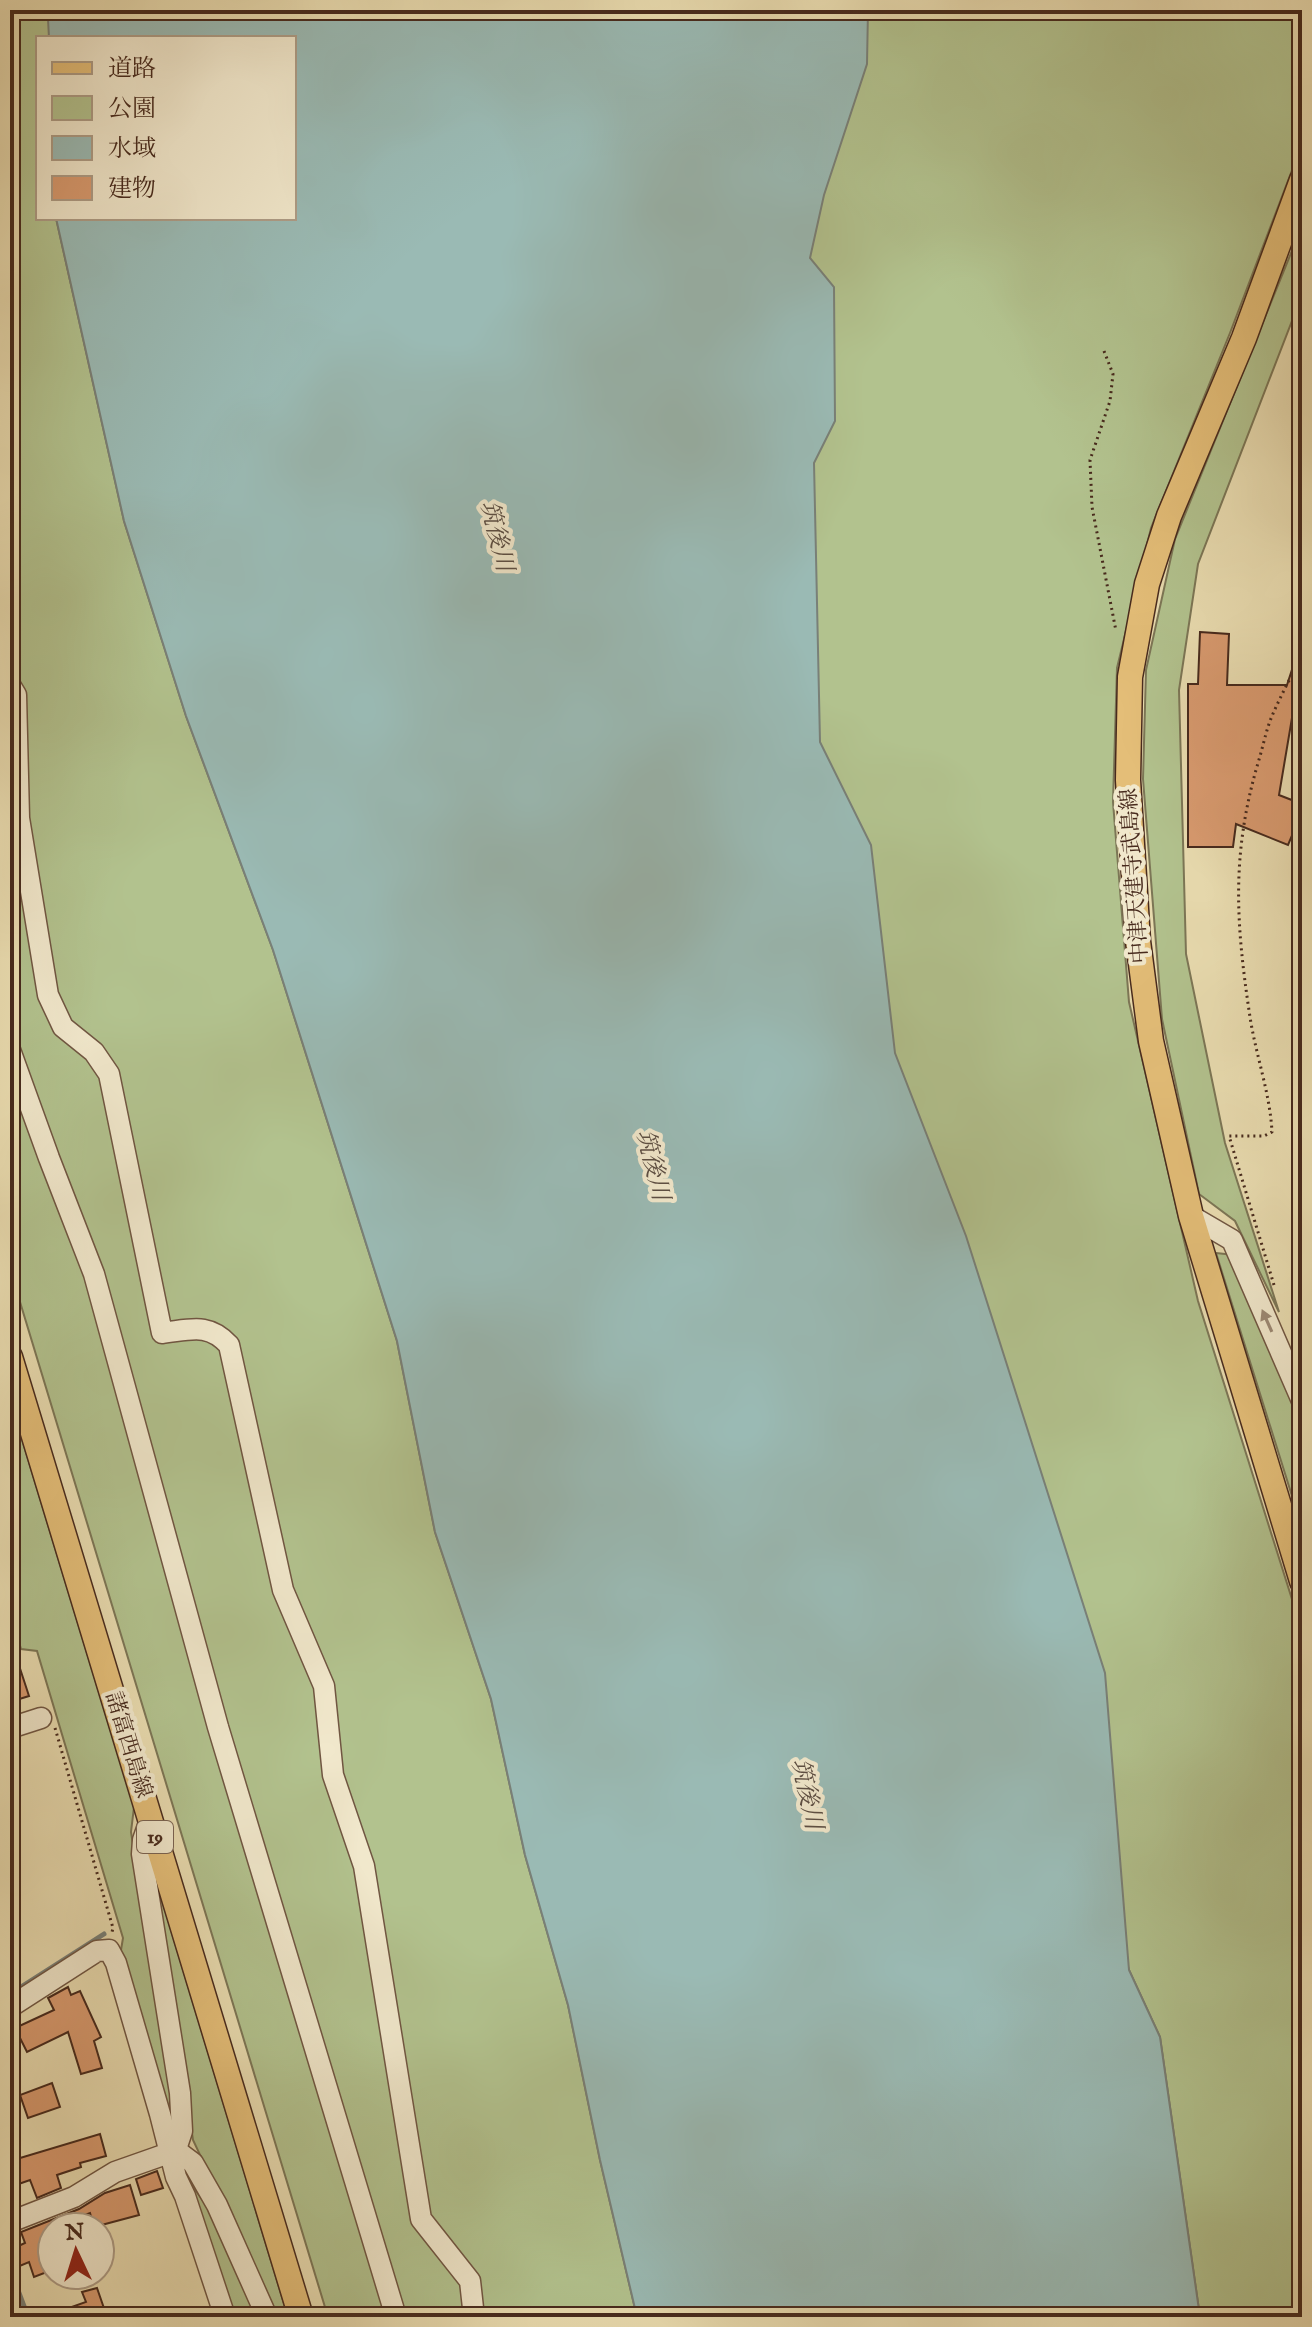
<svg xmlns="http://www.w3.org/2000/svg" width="1312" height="2327" font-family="'IM FELL English','Noto Serif JP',serif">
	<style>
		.green { fill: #b2c28e; stroke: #7c7656; stroke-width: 2 }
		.water { fill: #9abab4; stroke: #798078; stroke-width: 2 }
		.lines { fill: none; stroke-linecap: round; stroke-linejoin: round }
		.stream { stroke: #798078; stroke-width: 5 }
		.building { fill: #d89a6f; stroke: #472a1d; stroke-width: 2 }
		.minor-casing { stroke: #705642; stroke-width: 23 }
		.major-casing { stroke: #472a1d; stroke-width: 27 }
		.path { stroke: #472a1d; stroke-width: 3; stroke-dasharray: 2 4; stroke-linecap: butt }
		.minor { stroke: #f1e8cc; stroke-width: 20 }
		.major { stroke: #e4be78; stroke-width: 24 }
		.oneway { fill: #9c8974 }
		.labels { text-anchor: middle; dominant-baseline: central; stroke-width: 8; stroke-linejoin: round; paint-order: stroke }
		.shield { fill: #f1e8cc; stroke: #7a6352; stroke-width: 2 }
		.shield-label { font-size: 20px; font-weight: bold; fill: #472a1d }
		.street-label { font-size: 22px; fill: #472a1d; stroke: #f1e8cc }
		.water-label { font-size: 24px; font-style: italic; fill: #5c4e43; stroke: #f1e8cc }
	</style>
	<rect width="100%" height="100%" fill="#e9dcb0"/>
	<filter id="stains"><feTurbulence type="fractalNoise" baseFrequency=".0025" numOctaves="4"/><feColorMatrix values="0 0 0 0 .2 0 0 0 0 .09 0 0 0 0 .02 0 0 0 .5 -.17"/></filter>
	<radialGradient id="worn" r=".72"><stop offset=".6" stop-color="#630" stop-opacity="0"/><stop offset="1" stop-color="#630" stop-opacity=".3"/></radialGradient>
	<!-- green -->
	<g class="green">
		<path d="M 10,10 L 20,15 L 49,18 L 49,38 L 38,38 L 38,218 L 56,218 L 124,521 L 186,716 L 273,950 L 397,1341 L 435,1532 L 491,1699 L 525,1855 L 568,2005 L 600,2160 L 637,2317 L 328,2317 L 10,1269 Z"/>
		<path d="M 827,10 L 1302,10 L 1302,144 L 1230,333 L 1151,528 L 1117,668 L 1113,802 L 1129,1002 L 1198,1301 L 1302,1631 L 1302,2317 L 1200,2317 L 1160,2037 L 1129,1970 L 928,1233 L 757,538 Z"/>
		<path d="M 1302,226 L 1302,295 L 1198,564 L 1179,690 L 1186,954 L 1225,1143 L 1279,1312 L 1235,1221 L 1199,1194 L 1162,1019 L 1143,779 L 1146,670 L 1175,539 Z"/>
		<path d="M 1216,1253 L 1234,1255 L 1302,1419 L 1302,1528 Z"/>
		<path d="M 10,1400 L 134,1807 L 131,1832 L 175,2113 L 171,2135 L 120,1956 L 123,1938 L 37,1651 L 21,1649 L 10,1612 Z"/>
		<path d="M 153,1870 L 288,2317 L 276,2317 L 193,2140 Z"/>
		<path d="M 184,2175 L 207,2206 L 257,2317 L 231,2317 Z"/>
	</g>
	<!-- water -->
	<path class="water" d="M 10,10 L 868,10 L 867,64 L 824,195 L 810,258 L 834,287 L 835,421 L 814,463 L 820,742 L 871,845 L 895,1053 L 966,1236 L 1105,1673 L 1129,1970 L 1160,2037 L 1200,2317 L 637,2317 L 600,2160 L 568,2005 L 525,1855 L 491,1699 L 435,1532 L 397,1341 L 273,950 L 186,716 L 124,521 L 56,218 L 294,218 L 294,38 L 49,38 L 48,19 L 10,14 Z"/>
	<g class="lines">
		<!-- stream -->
		<g class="stream">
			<path d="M 10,1994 L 104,1934"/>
			<path d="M 16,2285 L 28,2317"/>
		</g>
	</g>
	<!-- building -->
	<g class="building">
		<path d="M 1200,632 L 1229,634 L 1227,685 L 1287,685 L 1299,648 L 1302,649 L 1302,714 L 1293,712 L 1279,795 L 1302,804 L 1302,829 L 1296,826 L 1288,845 L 1236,824 L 1233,847 L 1188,847 L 1188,684 L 1198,684 Z"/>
		<path d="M 13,1647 L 29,1696 L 10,1702 L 10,1648 Z"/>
		<path d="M 68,1987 L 71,1995 L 80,1991 L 101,2037 L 94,2041 L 102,2068 L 81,2074 L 68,2032 L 27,2052 L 15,2028 L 54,2010 L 48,1998 Z"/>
		<path d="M 52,2083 L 60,2107 L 28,2118 L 20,2095 Z"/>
		<path d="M 100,2134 L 106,2156 L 80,2163 L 81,2167 L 57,2175 L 61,2188 L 37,2198 L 30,2180 L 10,2187 L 10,2161 Z"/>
		<path d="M 157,2171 L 163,2188 L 141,2195 L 136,2179 Z"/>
		<path d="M 130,2185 L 139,2215 L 94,2227 L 90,2213 L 52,2227 L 52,2270 L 34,2277 L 29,2262 L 10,2270 L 10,2250 L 25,2243 L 21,2232 L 79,2209 L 105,2193 Z"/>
		<path d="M 97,2288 L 107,2317 L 49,2317 L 49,2315 L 86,2302 L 82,2292 Z"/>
	</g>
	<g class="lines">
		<defs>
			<g id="minor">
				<path d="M 10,685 L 16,695 L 19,818 L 48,995 L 63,1027 L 94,1052 L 109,1074 L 162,1333 C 190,1330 208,1322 229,1345 L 283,1590 L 324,1686 L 333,1775 L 364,1866 L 421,2219 L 470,2281 L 474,2317"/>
				<path d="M 10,1050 L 49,1158 L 94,1274 L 218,1727 L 396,2317"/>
				<path d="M 1191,1216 L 1232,1240 L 1302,1401"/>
				<path d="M 10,1728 L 41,1718"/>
				<path d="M 10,2007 L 97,1951 L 109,1950 L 116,1963 L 160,2114 L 176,2177 L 185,2196 L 225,2317"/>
				<path d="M 169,2153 L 181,2154 L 193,2163 L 217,2205 L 267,2317"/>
				<path d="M 10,2222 L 74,2197 L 115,2172 L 169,2153 L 178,2143 L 182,2131 L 180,2093 L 142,1854 L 143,1840 L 150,1820"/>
			</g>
			<g id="major">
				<path d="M 1302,180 L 1244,338 L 1169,516 L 1147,584 L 1130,677 L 1128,780 L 1138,941 L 1151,1041 L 1191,1216 L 1302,1581"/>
				<path d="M 10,1357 L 301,2317"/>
			</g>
		</defs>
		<!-- minor casing -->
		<use href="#minor" class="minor-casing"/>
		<!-- major casing -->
		<use href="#major" class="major-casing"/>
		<!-- path -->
		<g class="path">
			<path d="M 1104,351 L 1113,374 L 1110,401 L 1090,460 L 1092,507 L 1116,631"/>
			<path d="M 10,1121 L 18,1130"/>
			<path d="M 1274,1285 L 1229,1136 L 1264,1136 L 1272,1132 C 1270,1093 1256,1056 1250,1017 C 1236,924 1231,855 1258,763 C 1263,747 1266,730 1272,716 C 1281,695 1292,675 1302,655"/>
			<path d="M 55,1728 L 113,1928 L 112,1932"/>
		</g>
		<!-- minor -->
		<use href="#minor" class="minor"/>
		<!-- major -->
		<use href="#major" class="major"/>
	</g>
	<!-- one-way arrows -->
	<defs><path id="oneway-solid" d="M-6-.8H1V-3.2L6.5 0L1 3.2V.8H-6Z" transform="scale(2)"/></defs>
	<use class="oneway" href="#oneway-solid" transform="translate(1267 1321) rotate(-114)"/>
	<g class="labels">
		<!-- shield labels -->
		<rect class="shield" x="137" y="1821" width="36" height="32" rx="6"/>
		<g class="shield-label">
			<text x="155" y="1837">19</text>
		</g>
		<!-- street labels -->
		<g class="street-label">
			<text transform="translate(1135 876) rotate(-94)">中津天建寺武島線</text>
			<text transform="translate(128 1745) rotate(73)">諸富西島線</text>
		</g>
		<!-- water labels -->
		<g class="water-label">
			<text transform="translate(496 536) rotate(76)">筑後川</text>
			<text transform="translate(652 1165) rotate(76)">筑後川</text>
			<text transform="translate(806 1794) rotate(78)">筑後川</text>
		</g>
	</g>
	<!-- margin -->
	<rect width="1312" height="2327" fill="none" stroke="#e9dcb0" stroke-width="40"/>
	<rect x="12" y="12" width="1288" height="2303" fill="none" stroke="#472a1d" stroke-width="4"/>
	<rect x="20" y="20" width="1272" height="2287" fill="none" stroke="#472a1d" stroke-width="2"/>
	<!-- legend -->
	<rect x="36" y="36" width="260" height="184" fill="#f1e8cc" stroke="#ad9c86" stroke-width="2"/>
	<rect x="52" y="62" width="40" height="12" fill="#e4be78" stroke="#ad9c86" stroke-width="2"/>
	<text x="108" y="76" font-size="24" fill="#472a1d">道路</text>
	<rect x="52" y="96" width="40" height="24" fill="#b2c28e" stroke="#ad9c86" stroke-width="2"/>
	<text x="108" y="116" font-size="24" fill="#472a1d">公園</text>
	<rect x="52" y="136" width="40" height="24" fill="#9abab4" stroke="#ad9c86" stroke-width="2"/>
	<text x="108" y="156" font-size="24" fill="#472a1d">水域</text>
	<rect x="52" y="176" width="40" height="24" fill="#d89a6f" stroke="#ad9c86" stroke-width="2"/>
	<text x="108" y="196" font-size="24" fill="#472a1d">建物</text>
	<!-- north arrow -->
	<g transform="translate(76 2251) rotate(356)"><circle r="38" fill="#f1e8cc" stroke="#ad9c86" stroke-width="2"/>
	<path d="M0-6L14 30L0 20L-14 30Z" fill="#8f2418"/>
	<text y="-12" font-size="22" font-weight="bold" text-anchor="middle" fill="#472a1d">N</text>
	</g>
	<rect width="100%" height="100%" filter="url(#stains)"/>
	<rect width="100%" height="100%" fill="url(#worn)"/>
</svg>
